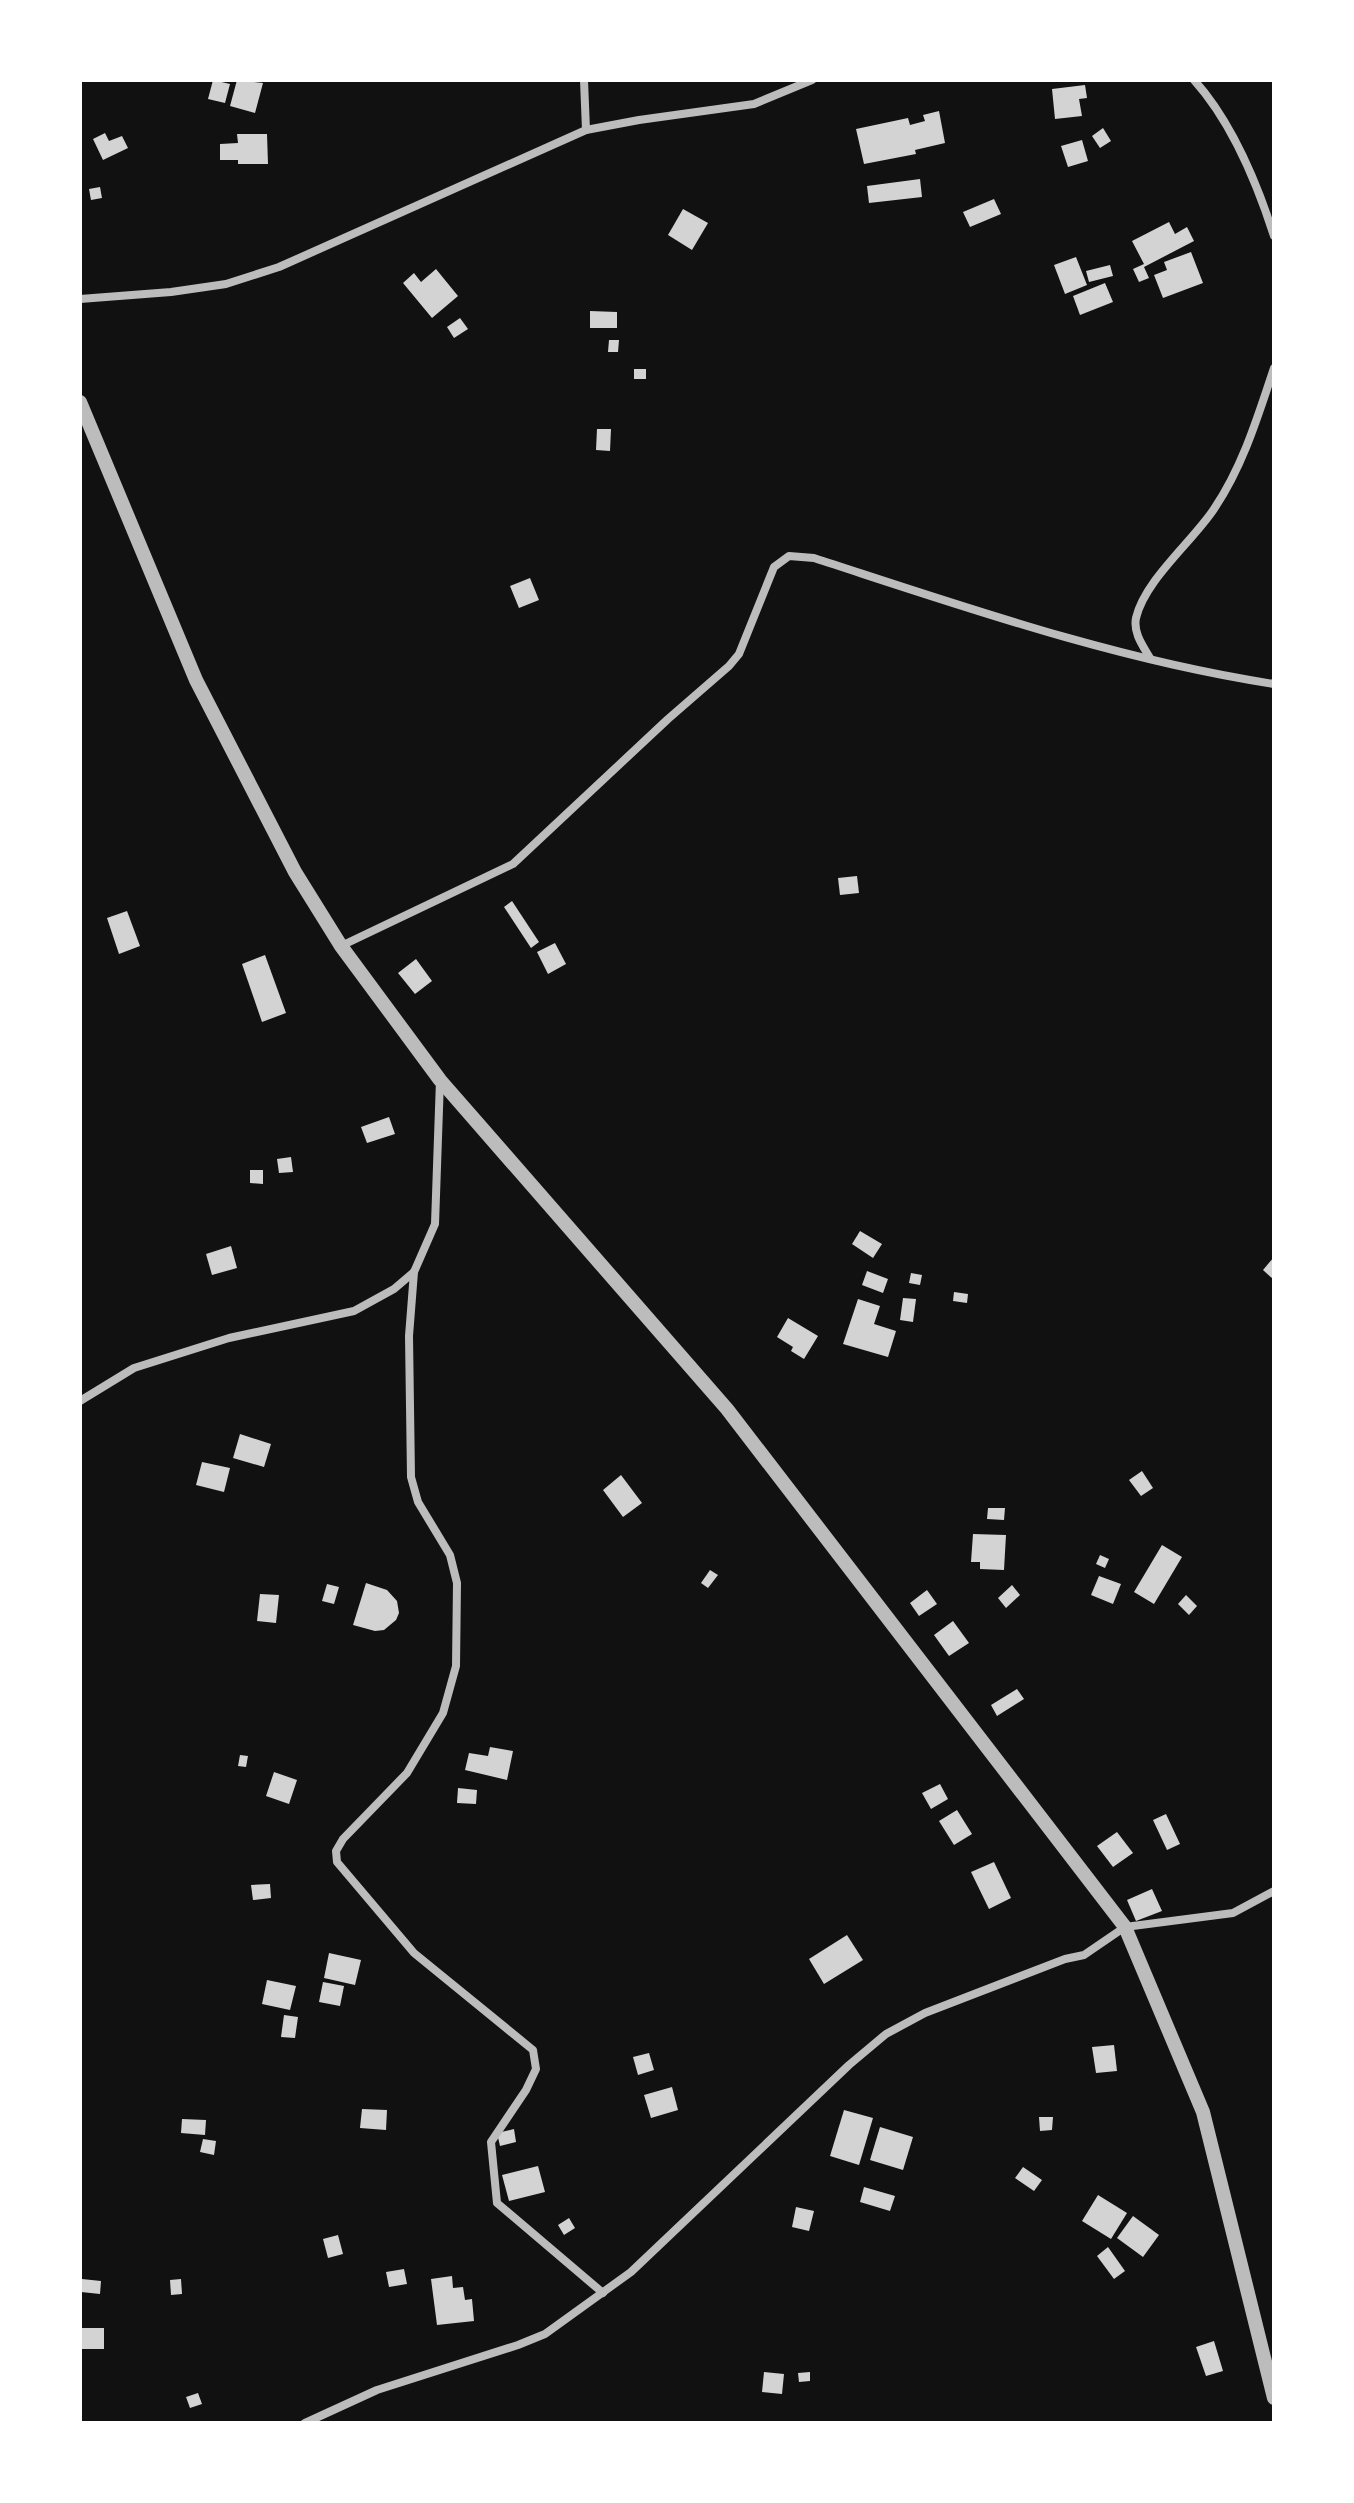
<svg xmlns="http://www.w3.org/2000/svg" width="1354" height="2503" font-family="Montserrat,sans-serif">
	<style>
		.building { fill: #d3d3d3 }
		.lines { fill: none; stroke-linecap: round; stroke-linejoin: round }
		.minor { stroke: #bcbcbc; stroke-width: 8 }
		.tertiary { stroke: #bcbcbc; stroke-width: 14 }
	</style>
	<rect width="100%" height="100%" fill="#111"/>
	<!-- building -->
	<g class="building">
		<path d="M 213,80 L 230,84 L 225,103 L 208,99 Z"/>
		<path d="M 237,80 L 263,83 L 255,113 L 230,106 Z"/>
		<path d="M 1085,85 L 1087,98 L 1079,99 L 1082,116 L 1055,119 L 1052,89 Z"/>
		<path d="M 939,111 L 945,143 L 915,150 L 916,154 L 864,164 L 856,129 L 908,118 L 910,125 L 925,121 L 923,115 Z"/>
		<path d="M 1103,128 L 1111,141 L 1100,148 L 1092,136 Z"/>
		<path d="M 105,133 L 109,141 L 122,136 L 128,148 L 103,160 L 93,139 Z"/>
		<path d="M 237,134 L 267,134 L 268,164 L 238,164 L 238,160 L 220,160 L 220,144 L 238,143 Z"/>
		<path d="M 1082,140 L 1088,161 L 1068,167 L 1061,146 Z"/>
		<path d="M 920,179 L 922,197 L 869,203 L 867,186 Z"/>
		<path d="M 100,187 L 102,198 L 91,200 L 89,189 Z"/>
		<path d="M 994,199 L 1001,214 L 970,227 L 963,212 Z"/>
		<path d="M 683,209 L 708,223 L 692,250 L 668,235 Z"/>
		<path d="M 1169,222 L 1175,234 L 1187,227 L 1194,241 L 1144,267 L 1149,278 L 1139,282 L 1133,269 L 1144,264 L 1132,241 Z"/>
		<path d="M 1191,252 L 1203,283 L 1163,298 L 1154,275 L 1167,270 L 1164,262 Z"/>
		<path d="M 1076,257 L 1087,285 L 1065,294 L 1054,265 Z"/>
		<path d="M 1110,265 L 1113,276 L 1089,282 L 1086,271 Z"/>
		<path d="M 436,269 L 458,296 L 432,318 L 403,283 L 414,273 L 421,282 Z"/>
		<path d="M 1105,283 L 1113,302 L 1080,315 L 1073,296 Z"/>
		<path d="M 590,311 L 617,312 L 617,328 L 590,328 Z"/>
		<path d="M 460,318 L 468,329 L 454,338 L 447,327 Z"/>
		<path d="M 609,340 L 619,340 L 618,352 L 608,352 Z"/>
		<rect x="634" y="369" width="12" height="10"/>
		<path d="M 597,429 L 611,429 L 610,451 L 596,450 Z"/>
		<path d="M 530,578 L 539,600 L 519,608 L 510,586 Z"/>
		<path d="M 857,876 L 859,893 L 840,895 L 838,878 Z"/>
		<path d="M 512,901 L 539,942 L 531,948 L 504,907 Z"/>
		<path d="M 127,911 L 140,946 L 119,954 L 107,918 Z"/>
		<path d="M 555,943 L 566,964 L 548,974 L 537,952 Z"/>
		<path d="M 265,955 L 286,1013 L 262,1022 L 242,964 Z"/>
		<path d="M 416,959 L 432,981 L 415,994 L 398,973 Z"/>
		<path d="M 389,1117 L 395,1134 L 367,1143 L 361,1127 Z"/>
		<path d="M 291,1157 L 293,1172 L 279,1173 L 277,1159 Z"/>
		<path d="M 250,1170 L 263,1170 L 263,1184 L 250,1183 Z"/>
		<path d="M 860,1231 L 882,1244 L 873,1258 L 852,1244 Z"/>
		<path d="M 231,1246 L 237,1268 L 212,1275 L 206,1254 Z"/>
		<path d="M 1274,1257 L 1274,1280 L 1263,1270 Z"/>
		<path d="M 867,1271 L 888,1279 L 883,1293 L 862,1285 Z"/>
		<path d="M 911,1273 L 922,1275 L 920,1285 L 909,1283 Z"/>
		<path d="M 954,1292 L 968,1294 L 967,1303 L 953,1301 Z"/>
		<path d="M 903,1298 L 916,1299 L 913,1322 L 900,1320 Z"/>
		<path d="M 858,1299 L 880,1306 L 874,1324 L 896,1331 L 888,1357 L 843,1344 Z"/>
		<path d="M 788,1318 L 818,1336 L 804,1359 L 791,1351 L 793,1347 L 777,1337 Z"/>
		<path d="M 240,1434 L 271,1444 L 264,1467 L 233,1458 Z"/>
		<path d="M 202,1462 L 230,1468 L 224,1492 L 196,1485 Z"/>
		<path d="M 1142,1471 L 1153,1488 L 1141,1496 L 1129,1480 Z"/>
		<path d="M 621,1475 L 642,1503 L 623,1517 L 603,1490 Z"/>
		<path d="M 988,1508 L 1005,1508 L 1004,1520 L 987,1519 Z"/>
		<path d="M 973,1534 L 1006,1535 L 1004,1570 L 980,1569 L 980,1562 L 971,1562 Z"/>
		<path d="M 1162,1545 L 1182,1557 L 1154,1604 L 1134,1592 Z"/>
		<path d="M 1100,1555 L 1109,1559 L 1105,1568 L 1096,1564 Z"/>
		<path d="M 710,1570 L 718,1575 L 708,1588 L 701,1583 Z"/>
		<path d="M 1099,1576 L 1121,1584 L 1113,1604 L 1091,1595 Z"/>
		<path d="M 366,1583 L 387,1590 L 397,1601 L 399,1613 L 396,1620 L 384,1630 L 375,1631 L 353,1625 Z"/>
		<path d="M 327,1584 L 339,1587 L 334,1604 L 322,1601 Z"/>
		<path d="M 1012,1585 L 1020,1595 L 1006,1608 L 998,1598 Z"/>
		<path d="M 927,1590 L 937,1604 L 919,1616 L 910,1603 Z"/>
		<path d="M 260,1594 L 279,1595 L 276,1623 L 257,1621 Z"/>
		<path d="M 1186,1595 L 1197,1606 L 1189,1615 L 1178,1604 Z"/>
		<path d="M 953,1621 L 969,1643 L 949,1656 L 934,1635 Z"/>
		<path d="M 1017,1689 L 1024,1699 L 997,1716 L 991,1705 Z"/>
		<path d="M 490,1747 L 513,1751 L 507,1780 L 465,1770 L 469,1753 L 488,1756 Z"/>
		<path d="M 240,1755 L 248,1756 L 246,1767 L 238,1766 Z"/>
		<path d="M 274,1772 L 297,1780 L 289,1804 L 266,1796 Z"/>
		<path d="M 940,1784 L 948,1799 L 931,1809 L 922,1793 Z"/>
		<path d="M 458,1788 L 477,1790 L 476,1804 L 457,1803 Z"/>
		<path d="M 957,1810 L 972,1834 L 954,1845 L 939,1821 Z"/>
		<path d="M 1166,1814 L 1180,1844 L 1167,1850 L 1153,1820 Z"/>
		<path d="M 1117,1832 L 1133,1853 L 1113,1867 L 1097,1846 Z"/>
		<path d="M 994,1862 L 1011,1898 L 989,1909 L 971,1872 Z"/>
		<path d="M 270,1884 L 271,1898 L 253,1900 L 251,1885 Z"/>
		<path d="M 1152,1889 L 1162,1911 L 1136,1921 L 1127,1900 Z"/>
		<path d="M 847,1935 L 863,1960 L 824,1984 L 809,1959 Z"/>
		<path d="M 329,1953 L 361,1960 L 355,1985 L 324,1978 Z"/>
		<path d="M 267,1980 L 296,1986 L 290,2010 L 262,2004 Z"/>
		<path d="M 323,1982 L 344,1986 L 340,2006 L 319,2002 Z"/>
		<path d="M 284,2015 L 298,2017 L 295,2038 L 281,2037 Z"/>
		<path d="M 1114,2045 L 1117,2071 L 1096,2073 L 1092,2047 Z"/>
		<path d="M 649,2053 L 654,2070 L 638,2075 L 633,2057 Z"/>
		<path d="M 672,2087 L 678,2110 L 651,2118 L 644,2095 Z"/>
		<path d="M 362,2109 L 387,2110 L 386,2130 L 360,2128 Z"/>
		<path d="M 844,2110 L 873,2118 L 859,2165 L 830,2156 Z"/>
		<path d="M 1039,2117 L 1053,2117 L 1052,2130 L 1040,2131 Z"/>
		<path d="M 182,2119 L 206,2120 L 205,2135 L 181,2133 Z"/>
		<path d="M 880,2127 L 913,2137 L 903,2170 L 870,2160 Z"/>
		<path d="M 514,2129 L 516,2142 L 500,2146 L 497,2133 Z"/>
		<path d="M 203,2139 L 216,2141 L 214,2155 L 200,2152 Z"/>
		<path d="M 538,2166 L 545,2192 L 509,2201 L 502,2175 Z"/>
		<path d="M 1023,2167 L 1042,2180 L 1034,2191 L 1015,2178 Z"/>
		<path d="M 864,2187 L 895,2196 L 890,2211 L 860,2202 Z"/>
		<path d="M 1098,2195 L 1127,2213 L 1111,2239 L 1082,2221 Z"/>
		<path d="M 796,2207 L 814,2211 L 809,2231 L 792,2227 Z"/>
		<path d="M 1133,2216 L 1159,2235 L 1143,2257 L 1117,2238 Z"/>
		<path d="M 569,2218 L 575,2228 L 564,2235 L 558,2225 Z"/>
		<path d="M 338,2235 L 343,2254 L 328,2258 L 323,2239 Z"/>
		<path d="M 1108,2247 L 1125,2271 L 1114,2279 L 1097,2256 Z"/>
		<path d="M 404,2269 L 407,2284 L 389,2287 L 386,2272 Z"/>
		<path d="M 452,2276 L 453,2288 L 463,2287 L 465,2300 L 472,2299 L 474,2321 L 437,2325 L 431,2279 Z"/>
		<path d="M 82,2279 L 101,2281 L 100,2294 L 81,2292 Z"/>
		<path d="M 181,2279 L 182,2294 L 171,2295 L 170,2280 Z"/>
		<rect x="81" y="2328" width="23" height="21"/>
		<path d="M 1214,2341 L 1223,2371 L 1206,2376 L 1196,2347 Z"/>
		<path d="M 764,2372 L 784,2374 L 782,2394 L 762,2392 Z"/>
		<path d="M 810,2372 L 810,2381 L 799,2382 L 798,2373 Z"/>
		<path d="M 198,2393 L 202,2404 L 190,2408 L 186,2397 Z"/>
	</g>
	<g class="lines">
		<!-- minor -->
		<g class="minor">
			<path d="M 584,80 L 586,130"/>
			<path d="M 1194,80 C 1231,121 1257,183 1274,236"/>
			<path d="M 80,299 L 171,292 L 226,284 L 279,267 L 586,130 L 639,120 L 754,104 L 812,80"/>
			<path d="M 1150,658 C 1143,646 1133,633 1136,618 C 1145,580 1192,542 1214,509 C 1243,466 1258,416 1274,368"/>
			<path d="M 341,946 L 513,864 L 668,719 L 729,666 L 739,654 L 774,567 L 789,556 L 814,558 C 965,607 1117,660 1274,684"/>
			<path d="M 414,1272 L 409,1336 L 411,1477 L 418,1502 L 450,1555 L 457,1583 L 456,1666 L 443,1713 L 407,1773 L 343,1839 L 336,1851 L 337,1862 L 414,1953 L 533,2050 L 536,2069 L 526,2090 L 491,2142 L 497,2203 L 603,2293"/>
			<path d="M 80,1401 L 134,1368 L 229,1338 L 354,1311 L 394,1289 L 414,1272 L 435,1224 L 440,1080"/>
			<path d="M 305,2423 L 377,2390 L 518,2345 L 545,2334 L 631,2272 L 849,2065 L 886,2034 L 925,2013 L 1065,1959 L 1084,1955 L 1125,1927 L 1233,1913 L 1274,1891"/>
		</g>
		<!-- tertiary -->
		<path class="tertiary" d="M 80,402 L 196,680 L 295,872 L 341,946 L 440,1080 L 727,1409 L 1125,1927 L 1203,2112 L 1274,2398"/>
	</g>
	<!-- border -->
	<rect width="1354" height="2503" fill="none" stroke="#ffffff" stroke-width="164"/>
</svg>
